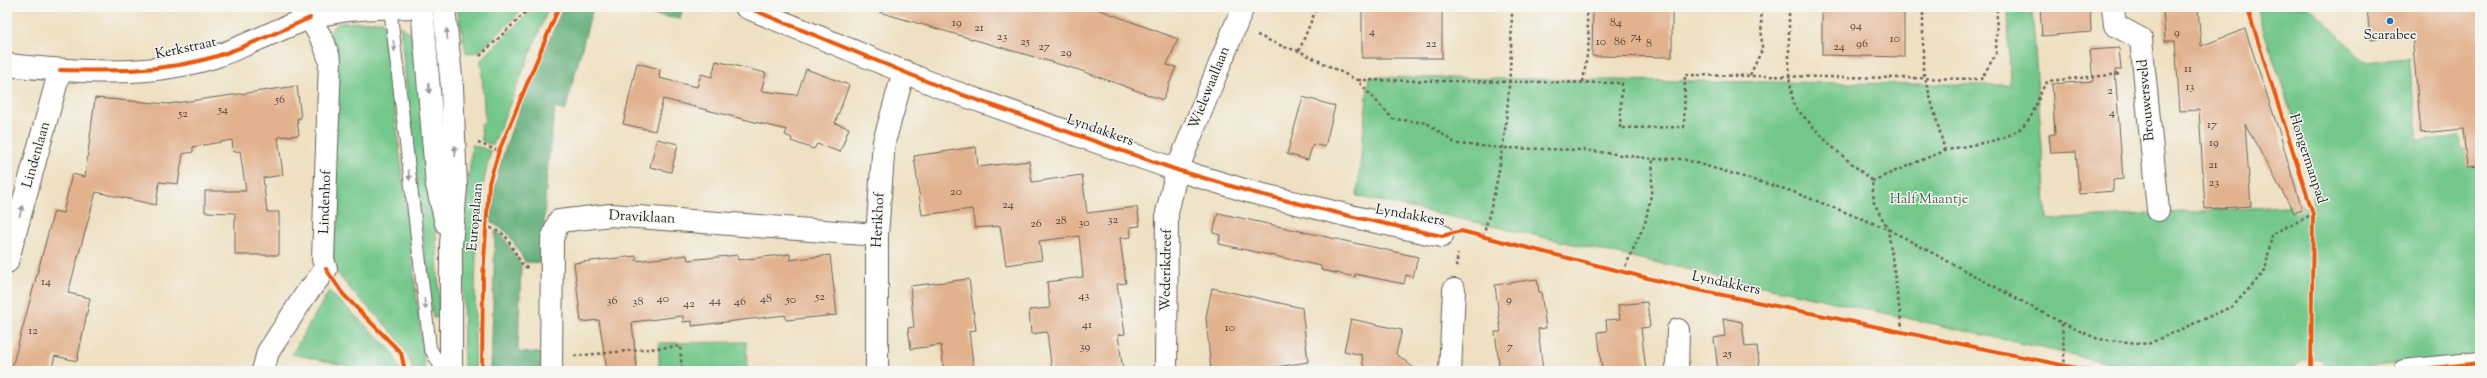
<svg xmlns="http://www.w3.org/2000/svg" width="2487" height="378" font-family="'Sorts Mill Goudy',serif">
	<style>
		.green { fill: #73c78b; stroke: #487254 }
		.forest { fill: #5eac77; stroke: #3d644a }
		.building { fill: #e2b28f }
		.lines { fill: none; stroke-linecap: round; stroke-linejoin: round }
		.service-casing { stroke: #666156; stroke-width: 14 }
		.minor-casing { stroke: #666156; stroke-width: 24 }
		.secondary-casing { stroke: #666156; stroke-width: 24 }
		.path { stroke: #666156; stroke-width: 2.5; stroke-dasharray: 3 3; stroke-linecap: butt }
		.service { stroke: #fff; stroke-width: 12 }
		.minor { stroke: #fff; stroke-width: 22 }
		.secondary { stroke: #fff; stroke-width: 22 }
		.cycleway-casing { stroke: #f6f6f2; stroke-width: 6 }
		.cycleway { stroke: #e8590c; stroke-width: 4 }
		.oneway { fill: #999 }
		.poi-dot { fill: #1f6fb2; stroke: #f6f6f2; stroke-width: 1.5 }
		.labels { text-anchor: middle; dominant-baseline: central; stroke-width: 3; stroke-linejoin: round; paint-order: stroke }
		.number-label { font-size: 12px; fill: #4e4239 }
		.poi-label { font-size: 14px; fill: #1c1c1c; stroke: #f6f6f2 }
		.street-label { font-size: 14px; fill: #1c1c1c; stroke: #f6f6f2 }
		.park-label { font-size: 14px; fill: #3f6048; stroke: #f6f6f2 }
	</style>
	<rect width="100%" height="100%" fill="#f6f6f2"/>
	<filter id="ink" filterUnits="userSpaceOnUse"><feTurbulence type="fractalNoise" baseFrequency=".025" numOctaves="2"/><feDisplacementMap in="SourceGraphic" scale="8" xChannelSelector="R" yChannelSelector="G"/><feConvolveMatrix kernelMatrix="1 2 1 2 8 2 1 2 1" color-interpolation-filters="sRGB"/></filter>
	<filter id="wash" filterUnits="userSpaceOnUse"><feTurbulence type="fractalNoise" baseFrequency=".012" numOctaves="4" result="noise"/><feDisplacementMap in="SourceGraphic" scale="16" xChannelSelector="R" yChannelSelector="G"/><feGaussianBlur stdDeviation="0.9" result="paint"/><feColorMatrix in="noise" values="0 0 0 0 0 0 0 0 0 0 0 0 0 0 0 0 0 1.4 0 .05"/><feComposite in="paint" operator="in"/></filter>
	<g filter="url(#wash)">
		<rect width="100%" height="100%" fill="#eee0c1"/>
		<!-- green -->
		<g class="green">
			<path d="M 457,7 L 525,7 L 479,52 L 466,53 Z"/>
			<path d="M 535,7 L 549,7 L 493,145 L 482,141 L 481,124 L 485,121 L 481,60 Z"/>
			<path d="M 2008,7 L 2032,7 L 2047,220 L 2302,205 L 2303,208 L 2314,207 L 2310,176 L 2300,140 L 2256,7 L 2310,7 L 2365,62 L 2409,58 L 2418,140 L 2459,137 L 2461,149 L 2480,148 L 2480,355 L 2335,370 L 2327,368 L 2321,359 L 2301,361 L 2291,371 L 2145,371 L 1357,196 L 1369,77 L 2010,85 Z"/>
			<path d="M 382,21 L 385,25 L 425,371 L 413,371 C 403,327 354,304 333,265 L 331,32 L 332,28 L 340,23 Z"/>
			<path d="M 400,25 L 409,32 L 414,39 L 436,235 L 440,317 L 433,318 L 415,171 Z"/>
			<path d="M 472,145 L 491,151 C 471,222 476,298 475,371 L 464,371 L 463,242 Z"/>
			<path d="M 329,291 L 391,350 L 400,371 L 358,371 L 358,368 L 292,354 Z"/>
			<path d="M 746,342 L 748,371 L 659,371 L 659,343 Z"/>
		</g>
		<!-- forest -->
		<g class="forest">
			<path d="M 563,7 L 593,7 L 565,111 L 555,108 C 547,160 543,210 544,263 L 525,262 L 508,233 L 491,222 C 492,156 538,69 563,7 Z"/>
			<path d="M 602,7 L 667,7 L 682,11 L 680,19 Z"/>
			<path d="M 495,231 L 503,236 L 521,266 L 518,352 L 541,353 L 540,371 L 491,371 Z"/>
		</g>
		<g id="blocks">
			<!-- building -->
			<g class="building">
				<path d="M 880,7 L 1092,7 L 1178,39 L 1167,65 L 1176,67 L 1163,100 L 1079,70 L 879,12 Z"/>
				<rect x="1362" y="7" width="80" height="51"/>
				<path d="M 1593,7 L 1672,7 L 1672,57 L 1592,56 Z"/>
				<path d="M 1822,7 L 1904,7 L 1904,57 L 1822,55 Z"/>
				<path d="M 2040,7 L 2090,7 L 2091,32 L 2042,36 Z"/>
				<path d="M 2163,7 L 2198,7 L 2201,46 L 2245,29 L 2279,131 L 2302,210 L 2294,213 L 2245,124 L 2251,206 L 2205,209 L 2199,110 L 2180,111 L 2175,41 L 2165,41 Z"/>
				<path d="M 2367,7 L 2480,7 L 2480,166 L 2467,167 L 2463,129 L 2421,133 L 2412,35 L 2370,39 Z"/>
				<path d="M 2119,48 L 2121,70 L 2115,70 L 2123,179 L 2113,180 L 2113,191 L 2079,194 L 2076,152 L 2051,153 L 2049,135 L 2055,134 L 2052,84 L 2093,81 L 2090,50 Z"/>
				<path d="M 716,61 L 766,73 L 761,91 L 797,95 L 806,69 L 849,85 L 835,123 L 849,128 L 840,152 L 817,144 L 814,149 L 791,141 L 792,138 L 785,135 L 787,130 L 663,99 L 655,131 L 623,124 L 637,63 L 660,69 L 659,78 L 697,87 L 701,74 L 712,77 Z"/>
				<path d="M 297,86 L 301,118 L 297,119 L 299,135 L 278,137 L 283,175 L 263,178 L 267,212 L 279,212 L 279,255 L 235,255 L 235,213 L 205,212 L 205,191 L 246,191 L 240,151 L 233,152 L 232,140 L 193,147 L 193,152 L 183,154 L 178,184 L 159,182 L 156,205 L 96,192 L 68,293 L 90,298 L 77,361 L 55,356 L 51,371 L 11,371 L 54,211 L 63,213 L 72,174 L 85,177 L 95,98 L 168,104 Z"/>
				<path d="M 1303,97 L 1335,106 L 1325,147 L 1313,144 L 1308,160 L 1287,154 Z"/>
				<path d="M 657,139 L 678,144 L 671,172 L 650,167 Z"/>
				<path d="M 976,147 L 978,167 L 1029,161 L 1032,182 L 1082,175 L 1087,213 L 1137,207 L 1140,226 L 1130,227 L 1131,237 L 1120,238 L 1126,283 L 1117,284 L 1125,334 L 1118,335 L 1123,371 L 1052,371 L 1047,332 L 1031,334 L 1029,310 L 1050,308 L 1047,282 L 1083,277 L 1079,236 L 1039,241 L 1042,260 L 1006,265 L 1000,226 L 975,228 L 972,209 L 922,215 L 914,156 Z"/>
				<path d="M 1218,213 L 1418,257 L 1413,277 L 1406,275 L 1404,284 L 1355,274 L 1355,277 L 1321,270 L 1321,266 L 1219,244 L 1220,235 L 1213,233 Z"/>
				<path d="M 790,254 L 790,260 L 830,255 L 837,315 L 786,320 L 785,315 L 692,326 L 692,321 L 683,322 L 683,316 L 632,322 L 637,371 L 607,371 L 599,320 L 581,322 L 574,263 L 636,256 L 636,261 L 687,255 L 688,260 L 738,255 L 738,260 Z"/>
				<path d="M 969,279 L 976,330 L 969,331 L 974,371 L 944,371 L 941,345 L 911,349 L 908,328 L 914,327 L 910,286 Z"/>
				<path d="M 1537,279 L 1539,292 L 1541,292 L 1546,328 L 1538,329 L 1543,371 L 1500,371 L 1495,332 L 1501,332 L 1495,285 Z"/>
				<path d="M 1212,288 L 1302,308 L 1308,362 L 1270,368 L 1271,371 L 1211,371 L 1206,317 Z"/>
				<path d="M 1647,302 L 1650,327 L 1641,328 L 1646,371 L 1602,371 L 1598,332 L 1607,331 L 1606,320 L 1620,319 L 1618,305 Z"/>
				<path d="M 1723,318 L 1742,322 L 1745,347 L 1757,346 L 1760,371 L 1718,371 L 1714,338 L 1725,336 Z"/>
				<path d="M 1351,319 L 1402,330 L 1396,354 L 1418,371 L 1364,371 L 1362,355 L 1344,351 Z"/>
			</g>
		</g>
	</g>
	<g filter="url(#ink)">
		<use href="#blocks" fill-opacity="0" stroke="#666156" stroke-width="1"/>
		<g class="lines">
			<defs>
				<path id="service" d="M 390,7 L 430,348 L 443,371"/>
				<g id="minor">
					<path d="M 746,7 L 943,88 L 1177,170 L 1251,192 L 1354,217 L 1442,236"/>
					<path d="M 2113,7 L 2115,25 L 2141,39 L 2158,210"/>
					<path d="M 7,65 C 75,72 148,78 214,57 C 247,46 277,29 310,18 C 345,7 384,8 421,7"/>
					<path d="M 7,262 L 60,70"/>
					<path d="M 263,371 L 268,352 L 306,294 L 326,269 L 323,259 L 330,61 L 324,43 L 310,18"/>
					<path d="M 551,371 L 552,239 L 559,221 L 611,215 L 877,235"/>
					<path d="M 877,371 L 877,235 L 884,142 L 904,71"/>
					<path d="M 1166,371 L 1167,213 L 1177,170 L 1243,7"/>
					<path d="M 1450,371 L 1454,290"/>
					<path d="M 1677,371 L 1678,330"/>
					<path d="M 2404,371 L 2480,363"/>
				</g>
				<g id="secondary">
					<path d="M 422,7 L 437,185 L 446,223"/>
					<path d="M 444,7 L 452,87 L 456,187 L 451,244 L 451,371"/>
				</g>
			</defs>
			<!-- service casing -->
			<use href="#service" class="service-casing"/>
			<!-- minor casing -->
			<use href="#minor" class="minor-casing"/>
			<!-- secondary casing -->
			<use href="#secondary" class="secondary-casing"/>
			<!-- path -->
			<g class="path">
				<path d="M 1789,7 L 1789,76 L 1794,106 L 1830,145 L 1872,181 L 1874,203 L 1888,229 L 1903,334"/>
				<path d="M 1923,7 L 1923,71 L 1945,151"/>
				<path d="M 1257,35 L 1284,47 L 1299,51 L 1357,80 L 1393,119 L 1427,123 L 1456,144 L 1503,148 L 1584,150 L 1653,159 L 1683,159 L 1791,191 L 1888,229 L 2062,323 L 2065,371"/>
				<path d="M 1299,51 L 1317,7"/>
				<path d="M 480,56 L 531,7"/>
				<path d="M 1750,75 L 1762,50 L 1761,7"/>
				<path d="M 1358,80 L 1622,83 L 1620,128 L 1684,127 L 1685,75 L 1981,79 L 1996,54 L 1997,7"/>
				<path d="M 1583,82 L 1589,41 L 1586,7"/>
				<path d="M 478,143 L 499,151"/>
				<path d="M 1872,181 C 1896,171 1920,160 1945,151 C 1969,143 2004,144 2023,126 C 2037,114 2036,95 2048,81 L 2121,74"/>
				<path d="M 485,225 L 505,235 L 523,266 L 529,268"/>
				<path d="M 1483,236 C 1506,162 1511,85 1512,7"/>
				<path d="M 1456,267 L 1458,254"/>
				<path d="M 1623,272 L 1645,223 L 1651,195 L 1653,159"/>
				<path d="M 2062,323 L 2098,339 L 2148,344 L 2233,306 L 2265,271 L 2272,234 L 2313,214"/>
				<path d="M 574,356 L 680,346 L 682,371"/>
			</g>
			<!-- service -->
			<use href="#service" class="service"/>
			<!-- minor -->
			<use href="#minor" class="minor"/>
			<!-- secondary -->
			<use href="#secondary" class="secondary"/>
			<defs>
				<g id="cycleway">
					<path d="M 746,7 L 943,88 L 1177,170 L 1251,192 L 1354,217 L 1442,236 L 1461,231 L 1679,286 L 2091,371"/>
					<path d="M 2247,7 L 2313,214 L 2311,371"/>
					<path d="M 60,70 C 111,71 164,72 214,57 C 247,47 279,31 310,18"/>
					<path d="M 326,269 L 343,294 L 401,353 L 405,371"/>
					<path d="M 482,371 L 483,277 L 489,183 L 499,151 L 559,7"/>
					<path d="M 2404,371 L 2480,363"/>
				</g>
			</defs>
			<!-- cycleway casing -->
			<use href="#cycleway" class="cycleway-casing"/>
			<!-- cycleway -->
			<use href="#cycleway" class="cycleway"/>
		</g>
		<!-- one-way arrows -->
		<defs><path id="oneway-solid" d="M-6-.8H1V-3.2L6.5 0L1 3.2V.8H-6Z"/></defs>
		<g class="oneway">
			<use href="#oneway-solid" transform="translate(447 34) rotate(-95)"/>
			<use href="#oneway-solid" transform="translate(394 46) rotate(83)"/>
			<use href="#oneway-solid" transform="translate(429 88) rotate(85)"/>
			<use href="#oneway-solid" transform="translate(455 151) rotate(-92)"/>
			<use href="#oneway-solid" transform="translate(409 175) rotate(83)"/>
			<use href="#oneway-solid" transform="translate(21 211) rotate(-74)"/>
			<use href="#oneway-solid" transform="translate(425 304) rotate(83)"/>
		</g>
	</g>
	<!-- markers -->
	<circle class="poi-dot" cx="2390" cy="21" r="4"/>
	<g class="labels">
		<!-- number labels -->
		<g class="number-label">
			<text x="957" y="23">19</text>
			<text x="1616" y="23">84</text>
			<text x="1856" y="26">94</text>
			<text x="979" y="28">21</text>
			<text x="1372" y="32">4</text>
			<text x="2177" y="33">9</text>
			<text x="1002" y="37">23</text>
			<text x="1636" y="37">74</text>
			<text x="1895" y="39">10</text>
			<text x="1025" y="42">25</text>
			<text x="1601" y="42">10</text>
			<text x="1620" y="42">86</text>
			<text x="1431" y="44">22</text>
			<text x="1649" y="44">8</text>
			<text x="1862" y="44">96</text>
			<text x="1044" y="47">27</text>
			<text x="1839" y="47">24</text>
			<text x="1066" y="53">29</text>
			<text x="2188" y="69">11</text>
			<text x="2190" y="87">13</text>
			<text x="2110" y="91">2</text>
			<text x="280" y="100">56</text>
			<text x="223" y="110">54</text>
			<text x="2112" y="113">4</text>
			<text x="183" y="114">52</text>
			<text x="2212" y="125">17</text>
			<text x="2214" y="143">19</text>
			<text x="2213" y="165">21</text>
			<text x="2214" y="183">23</text>
			<text x="956" y="192">20</text>
			<text x="1008" y="205">24</text>
			<text x="1113" y="220">32</text>
			<text x="1061" y="221">28</text>
			<text x="1084" y="223">30</text>
			<text x="1036" y="224">26</text>
			<text x="46" y="282">14</text>
			<text x="1084" y="296">43</text>
			<text x="820" y="297">52</text>
			<text x="663" y="299">40</text>
			<text x="766" y="299">48</text>
			<text x="791" y="300">50</text>
			<text x="1509" y="300">9</text>
			<text x="612" y="301">36</text>
			<text x="715" y="301">44</text>
			<text x="638" y="302">38</text>
			<text x="740" y="302">46</text>
			<text x="689" y="304">42</text>
			<text x="1087" y="325">41</text>
			<text x="1230" y="328">10</text>
			<text x="33" y="331">12</text>
			<text x="1085" y="347">39</text>
			<text x="1510" y="347">7</text>
			<text x="1727" y="354">25</text>
		</g>
		<!-- poi labels -->
		<g class="poi-label">
			<text x="2390" y="36">Scarabee</text>
		</g>
		<!-- street labels -->
		<g class="street-label">
			<text transform="translate(186 49) rotate(-12)">Kerkstraat</text>
			<text transform="translate(1210 88) rotate(-68)">Wielewaallaan</text>
			<text transform="translate(2147 100) rotate(-95)">Brouwersveld</text>
			<text transform="translate(1100 131) rotate(19)">Lyndakkers</text>
			<text transform="translate(37 155) rotate(-74)">Lindenlaan</text>
			<text transform="translate(2307 159) rotate(72)">Hongermanpad</text>
			<text transform="translate(326 202) rotate(-88)">Lindenhof</text>
			<text transform="translate(1410 216) rotate(10)">Lyndakkers</text>
			<text transform="translate(476 217) rotate(-85)">Europalaan</text>
			<text transform="translate(642 218) rotate(3)">Draviklaan</text>
			<text transform="translate(879 220) rotate(-87)">Herikhof</text>
			<text transform="translate(1167 270) rotate(-89)">Wederikdreef</text>
			<text transform="translate(1726 284) rotate(12)">Lyndakkers</text>
		</g>
		<!-- park labels -->
		<g class="park-label">
			<text x="1929" y="200">Half Maantje</text>
		</g>
	</g>
	<!-- margin -->
	<rect width="2487" height="378" fill="none" stroke="#f6f6f2" stroke-width="24"/>
</svg>
